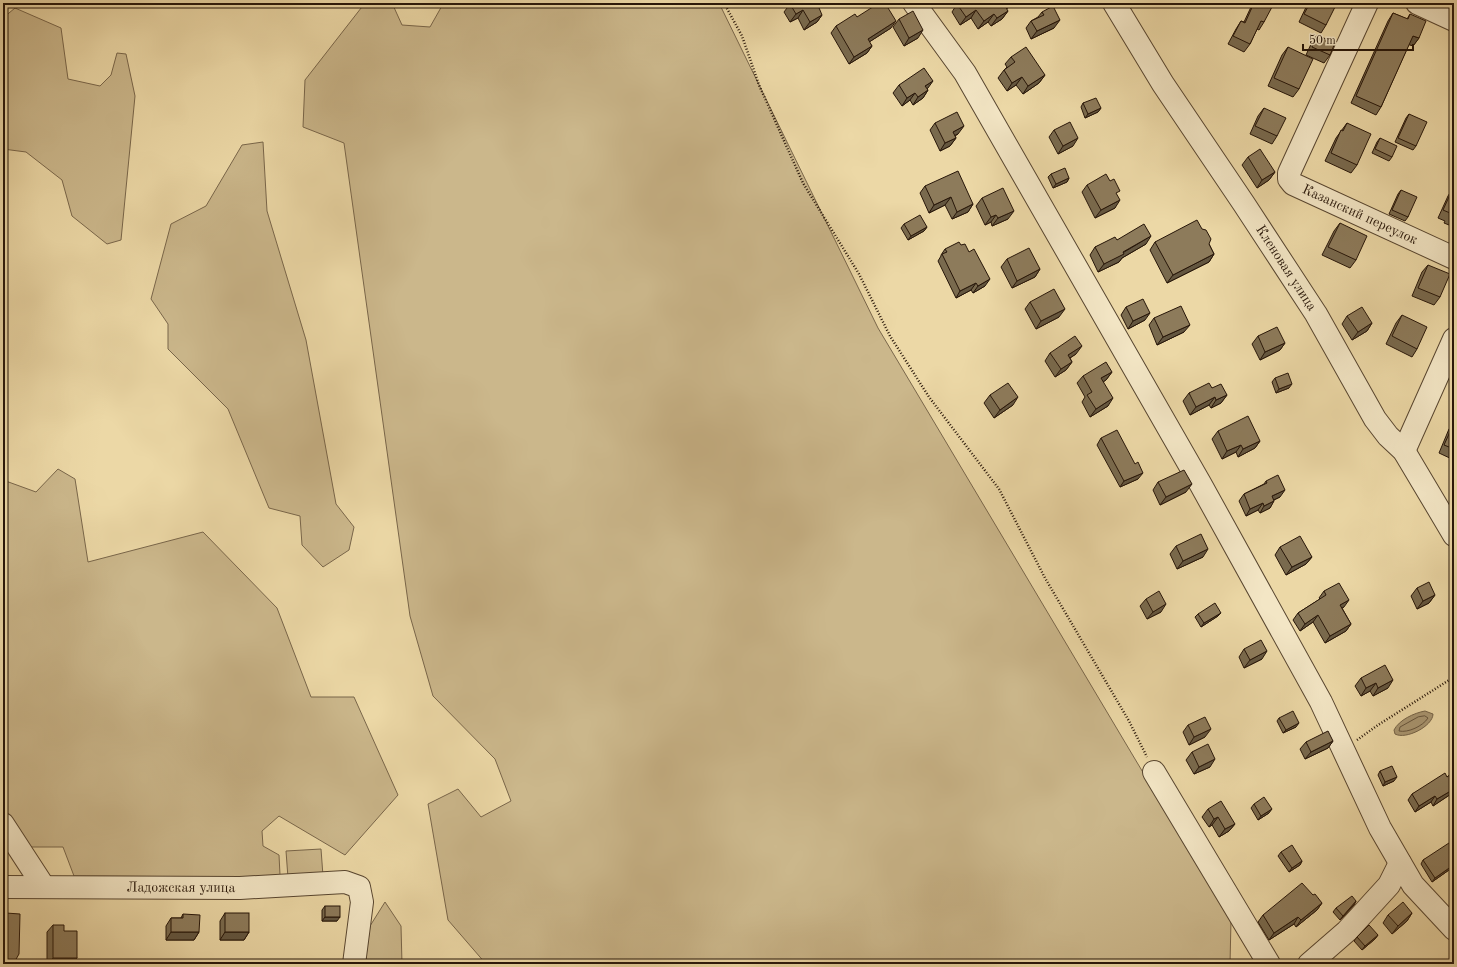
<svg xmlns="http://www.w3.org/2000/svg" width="1457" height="967" font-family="'Old Standard TT',serif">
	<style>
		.green { fill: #cbb78b; stroke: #79664a }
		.water { fill: #a99671; stroke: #756347 }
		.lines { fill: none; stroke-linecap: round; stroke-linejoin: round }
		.shore { stroke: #68563d; stroke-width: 1 }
		.minor-casing { stroke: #584630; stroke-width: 24 }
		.path { stroke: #271609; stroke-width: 2.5; stroke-dasharray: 1 2; stroke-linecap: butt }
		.minor { stroke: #f3e6c5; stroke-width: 22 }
		.wall { fill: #796a4e; stroke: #271609 }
		.shaded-wall { fill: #635640; stroke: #271609 }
		.building { fill: #8d7b5b; stroke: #271609 }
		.labels { text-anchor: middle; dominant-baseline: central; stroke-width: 3; stroke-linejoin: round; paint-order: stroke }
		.street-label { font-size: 14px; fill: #271609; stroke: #f3e6c5 }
	</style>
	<rect width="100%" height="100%" fill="#ecd8a6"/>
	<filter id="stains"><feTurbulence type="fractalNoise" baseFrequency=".005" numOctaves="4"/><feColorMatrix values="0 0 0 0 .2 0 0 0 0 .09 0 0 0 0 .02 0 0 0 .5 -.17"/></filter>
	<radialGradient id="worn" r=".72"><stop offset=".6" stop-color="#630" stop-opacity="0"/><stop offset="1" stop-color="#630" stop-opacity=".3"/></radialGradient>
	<!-- green -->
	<g class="green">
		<path d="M 365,3 L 392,3 L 402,25 L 430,27 L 443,4 L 442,3 L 719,3 L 878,328 L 1231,920 L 1230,964 L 486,964 L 448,920 L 428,804 L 458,789 L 481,817 L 511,801 L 495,759 L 433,696 L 410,616 L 344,143 L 303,127 L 305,80 Z"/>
		<path d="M 15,8 L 61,28 L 68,79 L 100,86 L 111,75 L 117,53 L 126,54 L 135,96 L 121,240 L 107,244 L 72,216 L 62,180 L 26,152 L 3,149 L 3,18 Z"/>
		<path d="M 263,142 L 267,211 L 306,340 L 336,504 L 354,527 L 349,550 L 323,567 L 302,545 L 300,516 L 269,508 L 228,409 L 168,349 L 168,324 L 151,299 L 171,224 L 206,206 L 242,145 Z"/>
		<path d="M 58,469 L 75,479 L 88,562 L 203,532 L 277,608 L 311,697 L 354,697 L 398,795 L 345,855 L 279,816 L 262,831 L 263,846 L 279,855 L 280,875 L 239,877 L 74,876 L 63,847 L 28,847 L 3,809 L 3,480 L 36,492 Z"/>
		<path d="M 321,849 L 323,876 L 288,878 L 286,851 Z"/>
		<path d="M 385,902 L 401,926 L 402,964 L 365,964 L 370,926 Z"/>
	</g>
	<!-- water -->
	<path class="water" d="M 1425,711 L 1433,714 C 1433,726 1406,740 1395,734 L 1394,730 C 1399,720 1414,713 1425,711 Z"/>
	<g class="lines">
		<!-- shore -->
		<path class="shore" d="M 1425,716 L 1428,718 C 1423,726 1408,733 1399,731 L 1400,727 L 1418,717 Z"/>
		<defs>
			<g id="minor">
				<path d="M 914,3 L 965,73 L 1201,485 L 1321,702 L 1380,828 L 1413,885 L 1454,929"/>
				<path id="s1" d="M 1114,3 L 1163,84 L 1244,204 L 1316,314 L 1375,419 L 1388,436 L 1404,451 L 1454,535"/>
				<path id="s2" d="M 1367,3 L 1289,173 L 1289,179 L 1293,184 L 1454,258"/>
				<path d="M 1417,3 L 1454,20"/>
				<path d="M 1404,451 L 1454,339"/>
				<path d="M 1154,772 L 1269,964"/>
				<path d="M 3,824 L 44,887"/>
				<path id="s3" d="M 3,887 L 240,888 L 345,882 L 359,887 L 362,902 L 354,964"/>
				<path d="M 1309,964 L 1347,931 L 1389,885 L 1400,863"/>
			</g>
		</defs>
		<!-- minor casing -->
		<use href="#minor" class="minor-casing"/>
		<!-- path -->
		<g class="path">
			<path d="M 724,3 L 742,36 L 759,85 L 803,183 L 859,274 L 890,336 L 929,397 L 999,489 L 1045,578 L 1129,721 L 1147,757"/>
			<path d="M 1357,740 L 1378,725 L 1454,677"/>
		</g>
		<!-- minor -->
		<use href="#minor" class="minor"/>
	</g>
	<!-- wall -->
	<g class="wall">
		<path d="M 959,3 L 1012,3 L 1009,7 L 1006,9 L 1008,11 L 1002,19 L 991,26 L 988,22 L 978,29 L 971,18 L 960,25 L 952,12 L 957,4 Z"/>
		<path d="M 1254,3 L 1265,3 L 1264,22 L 1259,30 L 1257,29 L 1250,44 L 1244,52 L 1228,44 L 1236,29 L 1241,21 L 1244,22 L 1251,7 Z"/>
		<path d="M 1308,3 L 1326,3 L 1326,25 L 1321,33 L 1299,22 Z"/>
		<path d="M 790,4 L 822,15 L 817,22 L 804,30 L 798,18 L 790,22 L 784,12 Z"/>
		<path d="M 1042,12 L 1054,28 L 1031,39 L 1026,28 L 1031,21 L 1038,17 Z"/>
		<path d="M 1393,13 L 1407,19 L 1410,14 L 1419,38 L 1413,46 L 1409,44 L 1381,107 L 1376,115 L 1351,103 L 1388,21 Z"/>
		<path d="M 857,17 L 891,28 L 869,42 L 872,46 L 867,53 L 849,64 L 831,33 L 836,26 Z"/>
		<path d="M 899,19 L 918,38 L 904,46 L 893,27 Z"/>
		<path d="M 1317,35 L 1330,55 L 1324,63 L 1306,55 L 1312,42 Z"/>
		<path d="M 1288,47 L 1299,89 L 1293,97 L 1268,86 L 1282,55 Z"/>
		<path d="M 1011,57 L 1045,75 L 1039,83 L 1023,94 L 1016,85 L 1007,91 L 998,78 L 1004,70 L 1007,67 L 1005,64 Z"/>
		<path d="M 899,85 L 928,88 L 927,89 L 928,90 L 923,98 L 913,105 L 910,100 L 902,106 L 893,93 Z"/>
		<path d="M 1083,103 L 1101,108 L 1098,112 L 1085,118 L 1081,107 Z"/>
		<path d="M 1264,108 L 1277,136 L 1272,144 L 1250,134 L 1258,116 Z"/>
		<path d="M 1409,114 L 1416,146 L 1413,150 L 1395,142 L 1406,118 Z"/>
		<path d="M 935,123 L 958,134 L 955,136 L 956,138 L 950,146 L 940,151 L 930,130 Z"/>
		<path d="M 1347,123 L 1357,165 L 1351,173 L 1325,161 L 1336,138 Z"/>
		<path d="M 1054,130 L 1073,146 L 1058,154 L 1049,137 Z"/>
		<path d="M 1380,138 L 1392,157 L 1389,161 L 1372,153 L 1377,142 Z"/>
		<path d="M 1248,157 L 1275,172 L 1269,180 L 1257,188 L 1242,165 Z"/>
		<path d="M 1051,174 L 1069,178 L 1067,182 L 1053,188 L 1048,177 Z"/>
		<path d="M 1087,185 L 1117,195 L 1115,208 L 1095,218 L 1082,192 Z"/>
		<path d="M 925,186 L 973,204 L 968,212 L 952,219 L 945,205 L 929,213 L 920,193 Z"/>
		<path d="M 1453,188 L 1454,188 L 1454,227 L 1444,223 L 1445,221 L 1438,218 L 1448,196 Z"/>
		<path d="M 1401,190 L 1408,217 L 1405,221 L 1389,214 L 1398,194 Z"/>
		<path d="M 982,198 L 1008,219 L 992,226 L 991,222 L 985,225 L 976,206 Z"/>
		<path d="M 1340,223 L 1356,260 L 1350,268 L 1322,255 L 1334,231 Z"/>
		<path d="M 904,224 L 927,227 L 924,231 L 908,240 L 901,228 Z"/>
		<path d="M 1117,240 L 1146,244 L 1122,258 L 1119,262 L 1098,272 L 1090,255 L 1095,247 Z"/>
		<path d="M 1155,242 L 1209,244 L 1214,254 L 1209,262 L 1167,283 L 1150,250 Z"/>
		<path d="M 945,249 L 985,286 L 973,293 L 971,290 L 956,298 L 938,261 L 941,256 L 941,255 Z"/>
		<path d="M 1007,259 L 1040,269 L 1035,277 L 1012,288 L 1001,267 Z"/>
		<path d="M 1428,265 L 1440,297 L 1434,305 L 1412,296 L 1422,272 Z"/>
		<path d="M 1030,302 L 1059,317 L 1036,329 L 1025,309 Z"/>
		<path d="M 1126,307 L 1145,320 L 1128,329 L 1121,315 Z"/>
		<path d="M 1402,315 L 1417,349 L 1412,357 L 1386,344 L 1396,323 Z"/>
		<path d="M 1347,316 L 1372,323 L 1367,331 L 1352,340 L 1342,324 Z"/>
		<path d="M 1154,318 L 1184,332 L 1157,345 L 1149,325 Z"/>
		<path d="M 1258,336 L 1285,343 L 1280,350 L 1260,360 L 1252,344 Z"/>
		<path d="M 1050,353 L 1076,354 L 1070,358 L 1072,362 L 1066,370 L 1055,377 L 1045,361 Z"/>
		<path d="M 1112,372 L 1106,380 L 1103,382 L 1108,406 L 1090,417 L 1082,402 L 1085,397 L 1077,383 L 1083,376 Z"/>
		<path d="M 1275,378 L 1289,388 L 1276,393 L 1272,382 Z"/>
		<path d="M 1212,388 L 1227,395 L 1221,403 L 1211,408 L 1209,405 L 1190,415 L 1183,401 L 1189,393 Z"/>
		<path d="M 990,395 L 1013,405 L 994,418 L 984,403 Z"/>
		<path d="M 1454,423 L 1454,460 L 1439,453 L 1449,429 Z"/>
		<path d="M 1218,431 L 1260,441 L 1255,448 L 1238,457 L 1236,452 L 1222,459 L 1212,439 Z"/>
		<path d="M 1101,438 L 1138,479 L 1120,487 L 1097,445 Z"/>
		<path d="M 1266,481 L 1280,497 L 1274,500 L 1270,508 L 1260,513 L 1258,510 L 1246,516 L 1239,501 L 1244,494 L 1264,484 Z"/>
		<path d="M 1158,482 L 1186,492 L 1160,505 L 1153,490 Z"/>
		<path d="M 1176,546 L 1203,557 L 1177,569 L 1170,554 Z"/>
		<path d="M 1280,547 L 1312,557 L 1306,564 L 1286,575 L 1275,555 Z"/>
		<path d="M 1417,588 L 1435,595 L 1429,603 L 1417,609 L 1411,596 Z"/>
		<path d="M 1324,591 L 1344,607 L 1342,608 L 1351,624 L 1346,631 L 1325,643 L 1313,622 L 1300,631 L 1293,620 L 1298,613 L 1320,599 L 1319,598 Z"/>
		<path d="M 1146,599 L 1161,612 L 1147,619 L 1140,606 Z"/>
		<path d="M 1221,613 L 1218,616 L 1201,627 L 1195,617 L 1198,614 Z"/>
		<path d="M 1244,649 L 1262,659 L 1244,668 L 1239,657 Z"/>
		<path d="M 1361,678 L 1388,688 L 1373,696 L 1370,691 L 1361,696 L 1355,686 Z"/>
		<path d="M 1279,718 L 1296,727 L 1283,733 L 1277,721 Z"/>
		<path d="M 1188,725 L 1205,737 L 1189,745 L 1183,732 Z"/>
		<path d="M 1333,741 L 1328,748 L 1305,759 L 1300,749 L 1306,742 Z"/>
		<path d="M 1192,752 L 1210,767 L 1194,774 L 1186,760 Z"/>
		<path d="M 1380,771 L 1394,781 L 1383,786 L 1378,775 Z"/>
		<path d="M 1454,772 L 1454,792 L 1433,806 L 1431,802 L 1415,812 L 1408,800 L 1412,794 L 1447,777 Z"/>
		<path d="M 1254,804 L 1269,813 L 1258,820 L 1251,808 Z"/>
		<path d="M 1208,809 L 1235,824 L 1229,831 L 1219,837 L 1212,825 L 1209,827 L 1202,817 Z"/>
		<path d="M 1454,845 L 1454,876 L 1449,870 L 1432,882 L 1421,864 L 1423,860 Z"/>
		<path d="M 1281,852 L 1302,861 L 1300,865 L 1289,872 L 1278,856 Z"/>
		<path d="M 1313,895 L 1322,903 L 1317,910 L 1296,927 L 1294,924 L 1269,940 L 1258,922 L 1263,915 Z"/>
		<path d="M 1356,901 L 1354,905 L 1340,920 L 1333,912 L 1336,908 Z"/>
		<path d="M 325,906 L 337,921 L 322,921 L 322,910 Z"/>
		<path d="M 225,913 L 249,932 L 244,940 L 220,940 L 220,921 Z"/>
		<path d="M 1412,913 L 1407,921 L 1392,934 L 1383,923 L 1388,915 Z"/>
		<path d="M 183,914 L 199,932 L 194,940 L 166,940 L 166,926 L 171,918 L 181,918 Z"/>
		<path d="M 53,925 L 64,931 L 77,958 L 72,964 L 47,964 L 47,932 Z"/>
		<path d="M 1378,935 L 1375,939 L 1362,950 L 1354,941 L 1357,937 Z"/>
	</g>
	<!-- shaded-wall -->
	<g class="shaded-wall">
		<path d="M 1009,3 L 1012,3 L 1009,7 L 999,14 L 1005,6 Z"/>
		<path d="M 803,10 L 798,18 L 790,22 L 796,14 Z"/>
		<path d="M 976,10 L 971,18 L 960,25 L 966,17 Z"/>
		<path d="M 1008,11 L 1002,19 L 991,26 L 997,18 Z"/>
		<path d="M 994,14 L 988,22 L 978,29 L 984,21 Z"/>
		<path d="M 822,15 L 817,22 L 804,30 L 810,22 Z"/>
		<path d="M 1060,20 L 1054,28 L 1031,39 L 1037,31 Z"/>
		<path d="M 896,21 L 891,28 L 863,46 L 868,39 Z"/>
		<path d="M 923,30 L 918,38 L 904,46 L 909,38 Z"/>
		<path d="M 1413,36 L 1419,38 L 1413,46 L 1407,44 Z"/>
		<path d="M 872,46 L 867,53 L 849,64 L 854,57 Z"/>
		<path d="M 1045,75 L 1039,83 L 1023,94 L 1028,86 Z"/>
		<path d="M 1022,77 L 1016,85 L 1007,91 L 1012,83 Z"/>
		<path d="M 933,81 L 928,88 L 920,94 L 925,86 Z"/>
		<path d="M 928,90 L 923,98 L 913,105 L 918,97 Z"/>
		<path d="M 915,93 L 910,100 L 902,106 L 907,98 Z"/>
		<path d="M 1101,108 L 1098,112 L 1085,118 L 1088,114 Z"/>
		<path d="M 964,126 L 958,134 L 947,139 L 953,132 Z"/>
		<path d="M 956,138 L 950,146 L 940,151 L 945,143 Z"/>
		<path d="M 1078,138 L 1073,146 L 1058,154 L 1063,146 Z"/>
		<path d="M 1275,172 L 1269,180 L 1257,188 L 1262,180 Z"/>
		<path d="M 1069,178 L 1067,182 L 1053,188 L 1056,184 Z"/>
		<path d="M 951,197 L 945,205 L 929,213 L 934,205 Z"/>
		<path d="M 1120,200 L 1115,208 L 1095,218 L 1101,210 Z"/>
		<path d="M 973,204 L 968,212 L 952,219 L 957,212 Z"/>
		<path d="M 1014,211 L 1008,219 L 992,226 L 998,218 Z"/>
		<path d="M 996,215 L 991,222 L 985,225 L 991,217 Z"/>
		<path d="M 927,227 L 924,231 L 908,240 L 911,236 Z"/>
		<path d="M 1151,236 L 1146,244 L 1122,258 L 1119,262 L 1098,272 L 1104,264 Z"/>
		<path d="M 1214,254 L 1209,262 L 1167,283 L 1173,275 Z"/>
		<path d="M 1040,269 L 1035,277 L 1012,288 L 1017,281 Z"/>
		<path d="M 990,279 L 985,286 L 973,293 L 978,286 Z"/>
		<path d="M 976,283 L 971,290 L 956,298 L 960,291 Z"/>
		<path d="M 1065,309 L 1059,317 L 1036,329 L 1041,321 Z"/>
		<path d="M 1150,313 L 1145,320 L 1128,329 L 1133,321 Z"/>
		<path d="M 1372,323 L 1367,331 L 1352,340 L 1358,332 Z"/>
		<path d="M 1190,325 L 1184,332 L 1157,345 L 1163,337 Z"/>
		<path d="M 1285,343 L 1280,350 L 1260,360 L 1265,352 Z"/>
		<path d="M 1082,346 L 1076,354 L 1062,363 L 1068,355 Z"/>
		<path d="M 1072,362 L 1066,370 L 1055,377 L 1061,369 Z"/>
		<path d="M 1112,372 L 1106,380 L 1096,386 L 1101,378 Z"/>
		<path d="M 1292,384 L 1289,388 L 1276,393 L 1279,389 Z"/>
		<path d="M 1227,395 L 1221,403 L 1211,408 L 1216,400 Z"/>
		<path d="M 1018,397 L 1013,405 L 994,418 L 1000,410 Z"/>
		<path d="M 1215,397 L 1209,405 L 1190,415 L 1196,407 Z"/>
		<path d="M 1113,398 L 1108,406 L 1090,417 L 1096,409 Z"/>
		<path d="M 1260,441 L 1255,448 L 1238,457 L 1243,449 Z"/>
		<path d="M 1241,445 L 1236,452 L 1222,459 L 1227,451 Z"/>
		<path d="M 1143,473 L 1138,479 L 1120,487 L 1124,481 Z"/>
		<path d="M 1192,484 L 1186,492 L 1160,505 L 1166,497 Z"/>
		<path d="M 1285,490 L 1280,497 L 1267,503 L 1272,496 Z"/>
		<path d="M 1274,501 L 1270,508 L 1260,513 L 1264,506 Z"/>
		<path d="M 1263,503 L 1258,510 L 1246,516 L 1250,509 Z"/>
		<path d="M 1208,549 L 1203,557 L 1177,569 L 1183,561 Z"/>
		<path d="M 1312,557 L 1306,564 L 1286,575 L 1292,567 Z"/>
		<path d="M 1435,595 L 1429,603 L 1417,609 L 1423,601 Z"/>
		<path d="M 1349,600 L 1344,607 L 1335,612 L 1340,605 Z"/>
		<path d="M 1166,604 L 1161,612 L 1147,619 L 1153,612 Z"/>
		<path d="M 1221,613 L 1218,616 L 1201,627 L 1204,623 Z"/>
		<path d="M 1318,615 L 1313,622 L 1300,631 L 1305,624 Z"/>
		<path d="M 1351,624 L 1346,631 L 1325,643 L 1330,636 Z"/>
		<path d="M 1267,651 L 1262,659 L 1244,668 L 1250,660 Z"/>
		<path d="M 1393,680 L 1388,688 L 1373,696 L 1378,688 Z"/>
		<path d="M 1376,683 L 1370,691 L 1361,696 L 1366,688 Z"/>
		<path d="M 1299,723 L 1296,727 L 1283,733 L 1286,730 Z"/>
		<path d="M 1211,729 L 1205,737 L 1189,745 L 1194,737 Z"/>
		<path d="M 1333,741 L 1328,748 L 1305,759 L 1311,752 Z"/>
		<path d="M 1215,759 L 1210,767 L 1194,774 L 1199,767 Z"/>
		<path d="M 1397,777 L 1394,781 L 1383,786 L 1385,782 Z"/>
		<path d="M 1454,789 L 1454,792 L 1433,806 L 1437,799 Z"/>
		<path d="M 1435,796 L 1431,802 L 1415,812 L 1419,806 Z"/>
		<path d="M 1272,809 L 1269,813 L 1258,820 L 1261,816 Z"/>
		<path d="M 1218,817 L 1212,825 L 1209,827 L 1214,819 Z"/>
		<path d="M 1235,824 L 1229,831 L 1219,837 L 1225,829 Z"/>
		<path d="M 1302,861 L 1300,865 L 1289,872 L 1292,868 Z"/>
		<path d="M 1452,866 L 1449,870 L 1432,882 L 1435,878 Z"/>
		<path d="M 1356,901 L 1354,905 L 1340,920 L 1343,916 Z"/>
		<path d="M 1322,903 L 1317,910 L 1296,927 L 1301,920 Z"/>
		<path d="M 1412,913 L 1407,921 L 1392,934 L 1398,926 Z"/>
		<path d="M 325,917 L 340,917 L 337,921 L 322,921 Z"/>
		<path d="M 1298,917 L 1294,924 L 1269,940 L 1274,933 Z"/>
		<path d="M 171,932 L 199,932 L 194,940 L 166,940 Z"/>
		<path d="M 225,932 L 249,932 L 244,940 L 220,940 Z"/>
		<path d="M 1378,935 L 1375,939 L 1362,950 L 1365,946 Z"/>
		<path d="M 53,958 L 77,958 L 72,964 L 48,964 Z"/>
		<path d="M 3,960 L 15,961 L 13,964 L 3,964 Z"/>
	</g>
	<!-- building -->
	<g class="building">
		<path d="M 792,3 L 817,3 L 822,15 L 810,22 L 803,10 L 796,14 L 790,4 Z"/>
		<path d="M 879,3 L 885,3 L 896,21 L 868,39 L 872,46 L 854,57 L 836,26 L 855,14 L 857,17 Z"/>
		<path d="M 959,3 L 1009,3 L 1005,6 L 1008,11 L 997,18 L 994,14 L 984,21 L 976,10 L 966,17 L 957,4 Z"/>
		<path d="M 1254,3 L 1265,3 L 1272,7 L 1264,22 L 1261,21 L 1250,44 L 1233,36 L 1241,21 L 1245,23 Z"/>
		<path d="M 1310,3 L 1326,3 L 1335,7 L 1326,25 L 1304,14 Z"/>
		<path d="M 1053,6 L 1060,20 L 1037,31 L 1031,21 L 1044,15 L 1042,12 Z"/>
		<path d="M 913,11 L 923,30 L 909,38 L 899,19 Z"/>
		<path d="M 1393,13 L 1408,19 L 1410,14 L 1426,21 L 1419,38 L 1413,36 L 1381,107 L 1356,96 Z"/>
		<path d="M 1317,35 L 1335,43 L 1330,55 L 1312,47 Z"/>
		<path d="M 1026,47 L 1045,75 L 1028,86 L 1022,77 L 1012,83 L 1004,70 L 1015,62 L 1011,57 Z"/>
		<path d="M 1288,47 L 1313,59 L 1299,89 L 1274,78 Z"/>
		<path d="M 924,68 L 933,81 L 925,86 L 928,90 L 918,97 L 915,93 L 907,98 L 899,85 Z"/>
		<path d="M 1096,98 L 1101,108 L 1088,114 L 1083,103 Z"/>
		<path d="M 1264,108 L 1286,118 L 1277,136 L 1255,126 Z"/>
		<path d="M 957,112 L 964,126 L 953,132 L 956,138 L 945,143 L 935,123 Z"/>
		<path d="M 1409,114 L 1427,122 L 1416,146 L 1398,138 Z"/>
		<path d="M 1070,122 L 1078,138 L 1063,146 L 1054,130 Z"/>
		<path d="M 1347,123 L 1371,134 L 1357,165 L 1331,153 L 1341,130 L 1343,131 Z"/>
		<path d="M 1380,138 L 1397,146 L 1392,157 L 1375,149 Z"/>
		<path d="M 1260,149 L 1275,172 L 1262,180 L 1248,157 Z"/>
		<path d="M 1065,168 L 1069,178 L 1056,184 L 1051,174 Z"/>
		<path d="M 958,171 L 973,204 L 957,212 L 951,197 L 934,205 L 925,186 Z"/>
		<path d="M 1106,174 L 1110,181 L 1114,179 L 1120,191 L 1116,193 L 1120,200 L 1101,210 L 1087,185 Z"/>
		<path d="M 1003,188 L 1014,211 L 998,218 L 996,215 L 991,217 L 982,198 Z"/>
		<path d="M 1453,188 L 1454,188 L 1454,217 L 1450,215 L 1450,213 L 1443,210 Z"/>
		<path d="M 1401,190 L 1417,197 L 1408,217 L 1392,210 Z"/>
		<path d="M 920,215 L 927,227 L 911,236 L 904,224 Z"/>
		<path d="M 1197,220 L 1202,229 L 1206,230 L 1211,239 L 1209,244 L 1214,254 L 1173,275 L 1155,242 Z"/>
		<path d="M 1340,223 L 1367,236 L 1356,260 L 1328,247 Z"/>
		<path d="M 1144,224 L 1151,236 L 1123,252 L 1124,254 L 1104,264 L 1095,247 L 1115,237 L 1117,240 Z"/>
		<path d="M 959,242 L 961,245 L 965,244 L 969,252 L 974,249 L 990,279 L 978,286 L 976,283 L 960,291 L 942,254 L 947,252 L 945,249 Z"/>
		<path d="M 1029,248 L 1040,269 L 1017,281 L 1007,259 Z"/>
		<path d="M 1428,265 L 1450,274 L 1440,297 L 1418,288 Z"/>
		<path d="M 1054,289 L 1065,309 L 1041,321 L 1030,302 Z"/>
		<path d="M 1143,299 L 1150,313 L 1133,321 L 1126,307 Z"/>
		<path d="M 1181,306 L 1190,325 L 1163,337 L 1154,318 Z"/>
		<path d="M 1362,307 L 1372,323 L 1358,332 L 1347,316 Z"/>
		<path d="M 1402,315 L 1427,327 L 1417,349 L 1392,336 Z"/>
		<path d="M 1277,327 L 1285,343 L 1265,352 L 1258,336 Z"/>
		<path d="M 1075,336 L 1082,346 L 1068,355 L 1072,362 L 1061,369 L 1050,353 Z"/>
		<path d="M 1106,362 L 1112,372 L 1101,378 L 1113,398 L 1096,409 L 1087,395 L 1092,392 L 1083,376 Z"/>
		<path d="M 1288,373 L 1292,384 L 1279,389 L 1275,378 Z"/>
		<path d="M 1008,383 L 1018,397 L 1000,410 L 990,395 Z"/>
		<path d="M 1209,383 L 1212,388 L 1221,384 L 1227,395 L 1216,400 L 1215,397 L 1196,407 L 1189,393 Z"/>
		<path d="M 1248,416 L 1260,441 L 1243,449 L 1241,445 L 1227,451 L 1218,431 Z"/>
		<path d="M 1454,423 L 1454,449 L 1444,445 Z"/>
		<path d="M 1117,430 L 1135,464 L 1138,462 L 1143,473 L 1124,481 L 1101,438 Z"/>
		<path d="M 1184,470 L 1192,484 L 1166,497 L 1158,482 Z"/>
		<path d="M 1278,475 L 1285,490 L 1272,496 L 1274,501 L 1264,506 L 1263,503 L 1250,509 L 1244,494 L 1267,483 L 1266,481 Z"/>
		<path d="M 1201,534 L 1208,549 L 1183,561 L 1176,546 Z"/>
		<path d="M 1300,536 L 1312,557 L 1292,567 L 1280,547 Z"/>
		<path d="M 1429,582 L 1435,595 L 1423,601 L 1417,588 Z"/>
		<path d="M 1339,583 L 1349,600 L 1340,605 L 1351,624 L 1330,636 L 1318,615 L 1305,624 L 1298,613 L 1326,595 L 1324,591 Z"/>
		<path d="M 1159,591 L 1166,604 L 1153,612 L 1146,599 Z"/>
		<path d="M 1215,603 L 1221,613 L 1204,623 L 1198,614 Z"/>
		<path d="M 1261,640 L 1267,651 L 1250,660 L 1244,649 Z"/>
		<path d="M 1385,665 L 1393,680 L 1378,688 L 1376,683 L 1366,688 L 1361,678 Z"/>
		<path d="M 1293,711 L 1299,723 L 1286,730 L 1279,718 Z"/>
		<path d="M 1205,717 L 1211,729 L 1194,737 L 1188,725 Z"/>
		<path d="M 1328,731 L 1333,741 L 1311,752 L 1306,742 Z"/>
		<path d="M 1208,744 L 1215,759 L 1199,767 L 1192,752 Z"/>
		<path d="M 1392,766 L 1397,777 L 1385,782 L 1380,771 Z"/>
		<path d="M 1454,772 L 1454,789 L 1437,799 L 1435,796 L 1419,806 L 1412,794 L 1445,773 L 1447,777 Z"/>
		<path d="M 1264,797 L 1272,809 L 1261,816 L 1254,804 Z"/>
		<path d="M 1221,801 L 1235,824 L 1225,829 L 1218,817 L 1214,819 L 1208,809 Z"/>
		<path d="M 1452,841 L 1454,845 L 1454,869 L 1452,866 L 1435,878 L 1423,860 Z"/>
		<path d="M 1292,845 L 1302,861 L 1292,868 L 1281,852 Z"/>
		<path d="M 1302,883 L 1313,895 L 1315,894 L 1322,903 L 1301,920 L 1298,917 L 1274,933 L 1263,915 Z"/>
		<path d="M 1352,896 L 1356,901 L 1343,916 L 1336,908 Z"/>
		<path d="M 1403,902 L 1412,913 L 1398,926 L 1388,915 Z"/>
		<rect x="325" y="906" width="15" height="11"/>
		<path d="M 6,913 L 20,914 L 19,954 L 15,961 L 3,960 L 3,916 L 6,916 Z"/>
		<rect x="225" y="913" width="24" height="19"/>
		<path d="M 183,914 L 200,915 L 199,932 L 171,932 L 171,918 L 183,918 Z"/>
		<path d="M 53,925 L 64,925 L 64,931 L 77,931 L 77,958 L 53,958 Z"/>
		<path d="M 1369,925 L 1378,935 L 1365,946 L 1357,937 Z"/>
	</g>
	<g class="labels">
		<!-- street labels -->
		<g class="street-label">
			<text stroke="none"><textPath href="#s2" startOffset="273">Казанский переулок</textPath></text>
			<text stroke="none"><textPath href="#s1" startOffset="316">Кленовая улица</textPath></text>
			<text stroke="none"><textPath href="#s3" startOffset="178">Ладожская улица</textPath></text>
		</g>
	</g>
	<!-- margin -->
	<rect width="1457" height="967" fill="none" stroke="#ecd8a6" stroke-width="16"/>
	<rect x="4" y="4" width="1449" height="959" fill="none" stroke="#271609" stroke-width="2"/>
	<rect x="8" y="8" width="1441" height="951" fill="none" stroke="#271609"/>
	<!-- scale -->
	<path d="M1303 44v6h110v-6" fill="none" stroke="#271609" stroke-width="2"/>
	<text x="1309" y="44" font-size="12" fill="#271609" stroke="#f3e6c5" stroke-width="3" paint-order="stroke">50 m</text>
	<rect width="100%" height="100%" filter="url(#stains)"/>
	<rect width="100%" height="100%" fill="url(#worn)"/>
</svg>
